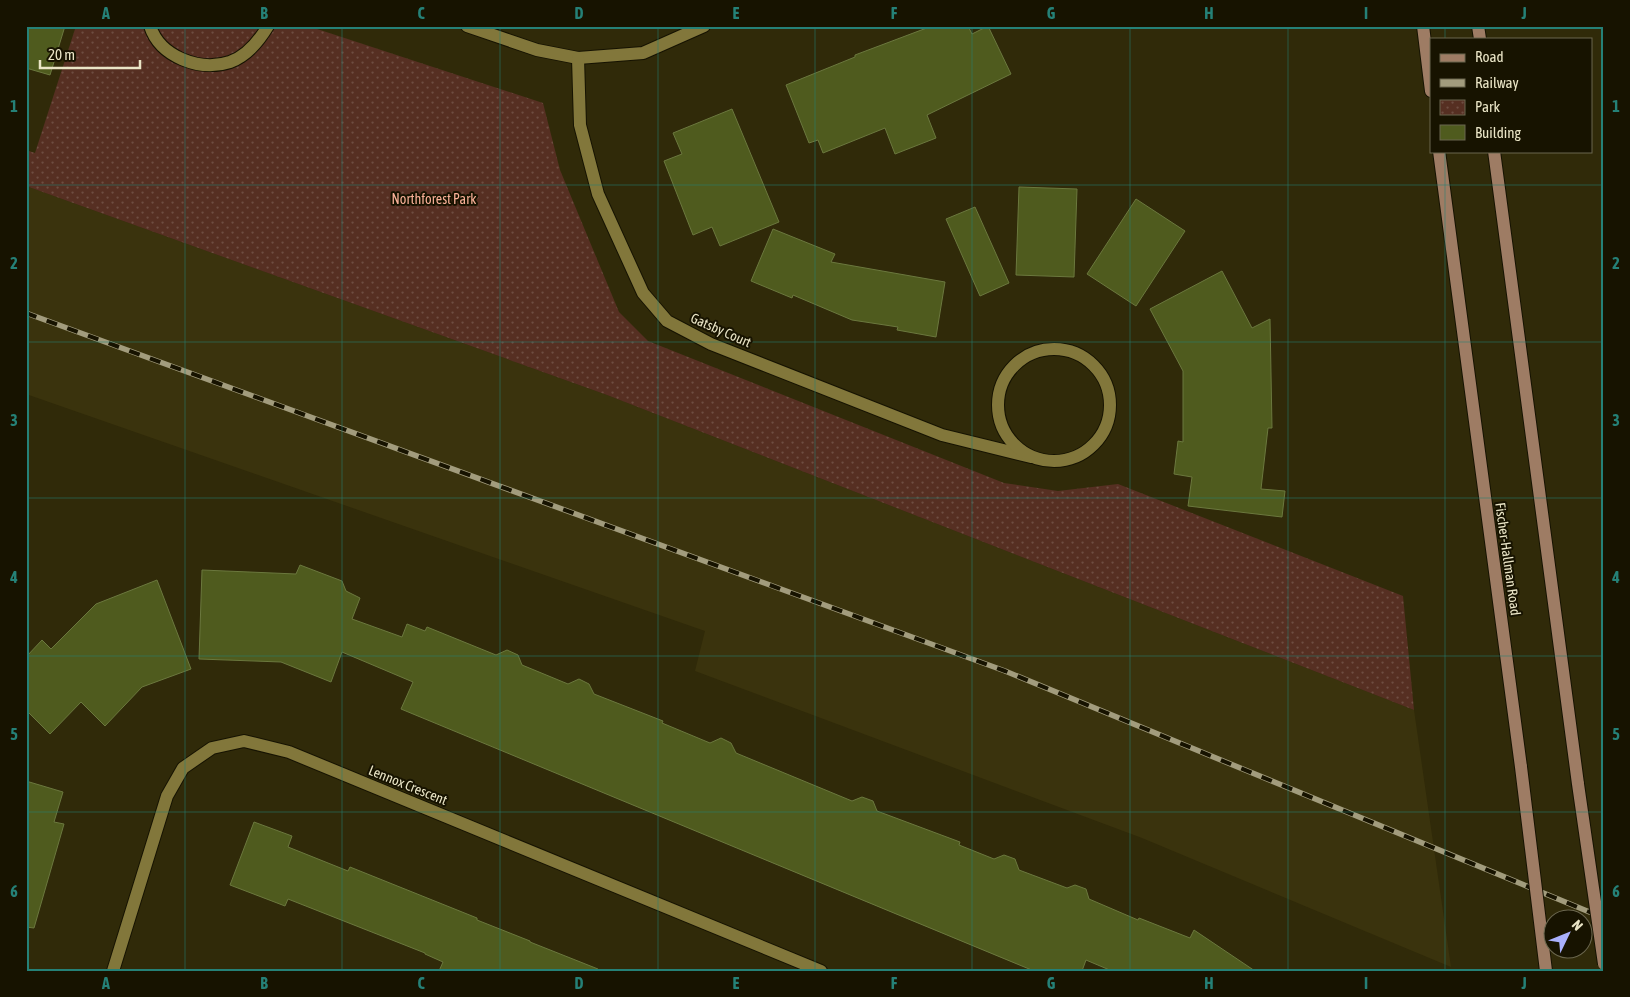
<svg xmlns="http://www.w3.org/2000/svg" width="1630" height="997" font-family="'Asap Condensed',sans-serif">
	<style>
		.built { fill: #3a330d }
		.park { fill: url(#park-dots) }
		.building { fill: #4f5b1e; stroke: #6b783e }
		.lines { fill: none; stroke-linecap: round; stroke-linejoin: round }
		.street-casing { stroke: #161302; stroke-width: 14 }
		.secondary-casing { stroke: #161302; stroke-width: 14 }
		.street { stroke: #82773b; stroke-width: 12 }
		.secondary { stroke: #9e7c64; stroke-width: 12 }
		.rail-casing { stroke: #a29c7d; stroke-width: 5.5 }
		.rail { stroke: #171300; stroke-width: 4; stroke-dasharray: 11; stroke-linecap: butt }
		.secondary-bridge-casing { stroke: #161302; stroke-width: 14; stroke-linecap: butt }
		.secondary-bridge { stroke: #9e7c64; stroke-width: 12 }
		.grid { fill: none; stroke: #258177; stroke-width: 1; stroke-opacity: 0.55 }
		.labels { text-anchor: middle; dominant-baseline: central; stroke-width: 4; stroke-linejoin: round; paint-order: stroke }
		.park-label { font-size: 14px; fill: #f8b097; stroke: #171300 }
		.street-label { font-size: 14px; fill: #eae5c6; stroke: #171300 }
		.neatline { fill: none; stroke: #258177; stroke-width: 2 }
		.grid-label { font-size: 16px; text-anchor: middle; font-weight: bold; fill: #258177 }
	</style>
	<defs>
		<pattern id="park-dots" width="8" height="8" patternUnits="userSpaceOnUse" patternTransform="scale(1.25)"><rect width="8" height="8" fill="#562f22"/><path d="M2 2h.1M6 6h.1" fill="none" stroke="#6e4d41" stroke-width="1.8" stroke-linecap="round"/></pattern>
	</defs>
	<rect width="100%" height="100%" fill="#302a09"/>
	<!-- built -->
	<path class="built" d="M 26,186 L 607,395 L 1414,710 L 1451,967 L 1142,838 L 695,671 L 705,631 L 26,394 Z"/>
	<!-- park -->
	<path class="park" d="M 76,26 L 308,26 L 543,103 L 560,170 L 619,312 L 648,341 L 1004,483 L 1058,491 L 1118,484 L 1403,596 L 1414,710 L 607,395 L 26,186 L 26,150 L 35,153 Z"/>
	<!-- building -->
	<g class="building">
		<path d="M 26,26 L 65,26 L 50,75 L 26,68 Z"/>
		<path d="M 932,26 L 968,26 L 972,34 L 988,26 L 1011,74 L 927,115 L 936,138 L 895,154 L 885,128 L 823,153 L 818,140 L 809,143 L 786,85 L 855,57 L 855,55 Z"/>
		<path d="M 732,109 L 779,222 L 720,246 L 712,227 L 693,235 L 664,161 L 682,154 L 673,133 Z"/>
		<path d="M 1019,187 L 1077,189 L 1074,277 L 1016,275 Z"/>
		<path d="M 1136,199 L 1185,231 L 1136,306 L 1087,274 Z"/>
		<path d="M 975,207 L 1009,283 L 980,296 L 946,219 Z"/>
		<path d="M 773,229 L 835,254 L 831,262 L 945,282 L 936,337 L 897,330 L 898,327 L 852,320 L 793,295 L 792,298 L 751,281 Z"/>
		<path d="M 1222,271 L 1252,328 L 1270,319 L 1272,428 L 1268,428 L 1261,489 L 1285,491 L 1282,517 L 1188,506 L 1192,477 L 1174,474 L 1178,441 L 1183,442 L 1183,371 L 1150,309 Z"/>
		<path d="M 300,565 L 342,581 L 346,591 L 360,598 L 352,619 L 402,637 L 407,624 L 425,631 L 427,627 L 496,655 L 507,650 L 518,655 L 522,665 L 568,684 L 579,679 L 589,684 L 594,694 L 663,721 L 662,723 L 710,743 L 721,738 L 731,743 L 736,753 L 852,801 L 862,797 L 873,801 L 877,811 L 960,842 L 959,845 L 994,859 L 1004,855 L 1015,859 L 1019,870 L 1067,888 L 1075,885 L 1086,889 L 1089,899 L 1138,920 L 1139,918 L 1190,938 L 1194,930 L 1255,971 L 1112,971 L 1086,960 L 1082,971 L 1034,971 L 401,709 L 413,682 L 342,652 L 331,682 L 281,662 L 199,659 L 202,570 L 296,574 Z"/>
		<path d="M 157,580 L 191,669 L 142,687 L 105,726 L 81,702 L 50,734 L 26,710 L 26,657 L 42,640 L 51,649 L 96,604 Z"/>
		<path d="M 26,781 L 63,792 L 54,822 L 64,824 L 34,928 L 26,927 Z"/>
		<path d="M 254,822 L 292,836 L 288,847 L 348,871 L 350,867 L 477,918 L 477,920 L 530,941 L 530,942 L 598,969 L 598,971 L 439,971 L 443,962 L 425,954 L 425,953 L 288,899 L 285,906 L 230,885 Z"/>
	</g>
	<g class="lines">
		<defs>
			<g id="street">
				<path d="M 150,26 C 160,57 200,72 230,62 C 247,56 259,41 268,26"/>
				<path d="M 467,26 L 537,50 L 578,58 L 643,53 L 704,26"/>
				<path d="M 578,58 L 580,125 L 598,194 L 643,293 L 667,321 L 711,344 L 942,435 L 1031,457"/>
				<circle cx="1054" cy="405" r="56"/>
				<path d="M 113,971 L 167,796 L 183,768 L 212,748 L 244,741 L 289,752 L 821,971"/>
			</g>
			<g id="secondary">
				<path d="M 1423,26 L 1431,91"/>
				<path d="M 1478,26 L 1480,39"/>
				<path d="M 1439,151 L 1521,767"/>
				<path d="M 1494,151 L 1578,784"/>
			</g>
		</defs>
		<!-- street casing -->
		<use href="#street" class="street-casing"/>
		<!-- secondary casing -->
		<use href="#secondary" class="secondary-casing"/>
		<!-- street -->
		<use href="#street" class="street"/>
		<!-- secondary -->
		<use href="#secondary" class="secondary"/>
		<defs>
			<path id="rail" d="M 26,313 L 1005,671 L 1604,918"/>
		</defs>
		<!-- rail casing -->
		<use href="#rail" class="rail-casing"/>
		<!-- rail -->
		<use href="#rail" class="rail"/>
		<defs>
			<g id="secondary-bridge">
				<path d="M 1521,767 L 1546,971"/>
				<path d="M 1578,784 L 1604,964"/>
			</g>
		</defs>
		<!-- secondary-bridge casing -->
		<use href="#secondary-bridge" class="secondary-bridge-casing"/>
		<!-- secondary-bridge -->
		<use href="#secondary-bridge" class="secondary-bridge"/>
	</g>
	<!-- grid -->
	<path class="grid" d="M 185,26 L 185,971M 342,26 L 342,971M 500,26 L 500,971M 658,26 L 658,971M 815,26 L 815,971M 972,26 L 972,971M 1130,26 L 1130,971M 1288,26 L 1288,971M 1445,26 L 1445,39M 1445,151 L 1445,971M 26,185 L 1604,185M 26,342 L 1604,342M 26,498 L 1604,498M 26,656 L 1604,656M 26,812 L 1604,812"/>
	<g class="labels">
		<!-- park labels -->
		<g class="park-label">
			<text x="434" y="199">Northforest Park</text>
		</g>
		<!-- street labels -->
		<g class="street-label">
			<text transform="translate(721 330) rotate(24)">Gatsby Court</text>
			<text transform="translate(1508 559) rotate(82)">Fischer-Hallman Road</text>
			<text transform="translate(408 785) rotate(22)">Lennox Crescent</text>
		</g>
	</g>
	<!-- border -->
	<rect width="1630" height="997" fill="none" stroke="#171300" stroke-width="55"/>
	<!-- legend -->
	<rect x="1430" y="38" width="162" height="115" fill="#171300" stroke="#6b674f"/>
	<rect x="1440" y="54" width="25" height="8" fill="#9e7c64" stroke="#6b674f"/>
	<text x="1475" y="62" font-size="15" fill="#eae5c6">Road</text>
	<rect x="1440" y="79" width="25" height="8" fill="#a29c7d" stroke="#6b674f"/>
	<text x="1475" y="88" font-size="15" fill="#eae5c6">Railway</text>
	<rect x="1440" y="100" width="25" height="15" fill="url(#park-dots)" stroke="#6b674f"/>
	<text x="1475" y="112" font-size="15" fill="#eae5c6">Park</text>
	<rect x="1440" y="125" width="25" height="15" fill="#4f5b1e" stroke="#6b674f"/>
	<text x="1475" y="138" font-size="15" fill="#eae5c6">Building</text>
	<!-- north arrow -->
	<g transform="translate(1568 934) rotate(47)"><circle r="24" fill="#171300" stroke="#6b674f"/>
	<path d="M0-4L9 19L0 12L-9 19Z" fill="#a9b0fc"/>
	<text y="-8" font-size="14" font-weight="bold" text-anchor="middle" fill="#eae5c6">N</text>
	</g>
	<!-- scale -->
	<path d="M40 60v8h100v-8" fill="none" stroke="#eae5c6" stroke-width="2.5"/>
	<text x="48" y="60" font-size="15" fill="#eae5c6" stroke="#171300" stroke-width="4" paint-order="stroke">20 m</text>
	<rect x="28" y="28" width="1574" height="942" class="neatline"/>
	<g class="grid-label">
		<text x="106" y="19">A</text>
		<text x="264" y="19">B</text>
		<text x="421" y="19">C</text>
		<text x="579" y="19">D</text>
		<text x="736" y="19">E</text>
		<text x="894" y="19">F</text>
		<text x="1051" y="19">G</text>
		<text x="1209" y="19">H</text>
		<text x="1366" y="19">I</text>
		<text x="1524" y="19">J</text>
		<text x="14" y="112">1</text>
		<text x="1616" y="112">1</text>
		<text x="14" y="269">2</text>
		<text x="1616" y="269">2</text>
		<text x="14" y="426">3</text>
		<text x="1616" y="426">3</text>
		<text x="14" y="583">4</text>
		<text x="1616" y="583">4</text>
		<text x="14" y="740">5</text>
		<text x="1616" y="740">5</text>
		<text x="14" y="897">6</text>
		<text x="1616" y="897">6</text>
		<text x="106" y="989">A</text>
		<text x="264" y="989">B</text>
		<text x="421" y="989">C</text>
		<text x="579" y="989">D</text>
		<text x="736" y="989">E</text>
		<text x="894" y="989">F</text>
		<text x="1051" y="989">G</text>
		<text x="1209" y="989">H</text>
		<text x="1366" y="989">I</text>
		<text x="1524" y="989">J</text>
	</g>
</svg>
